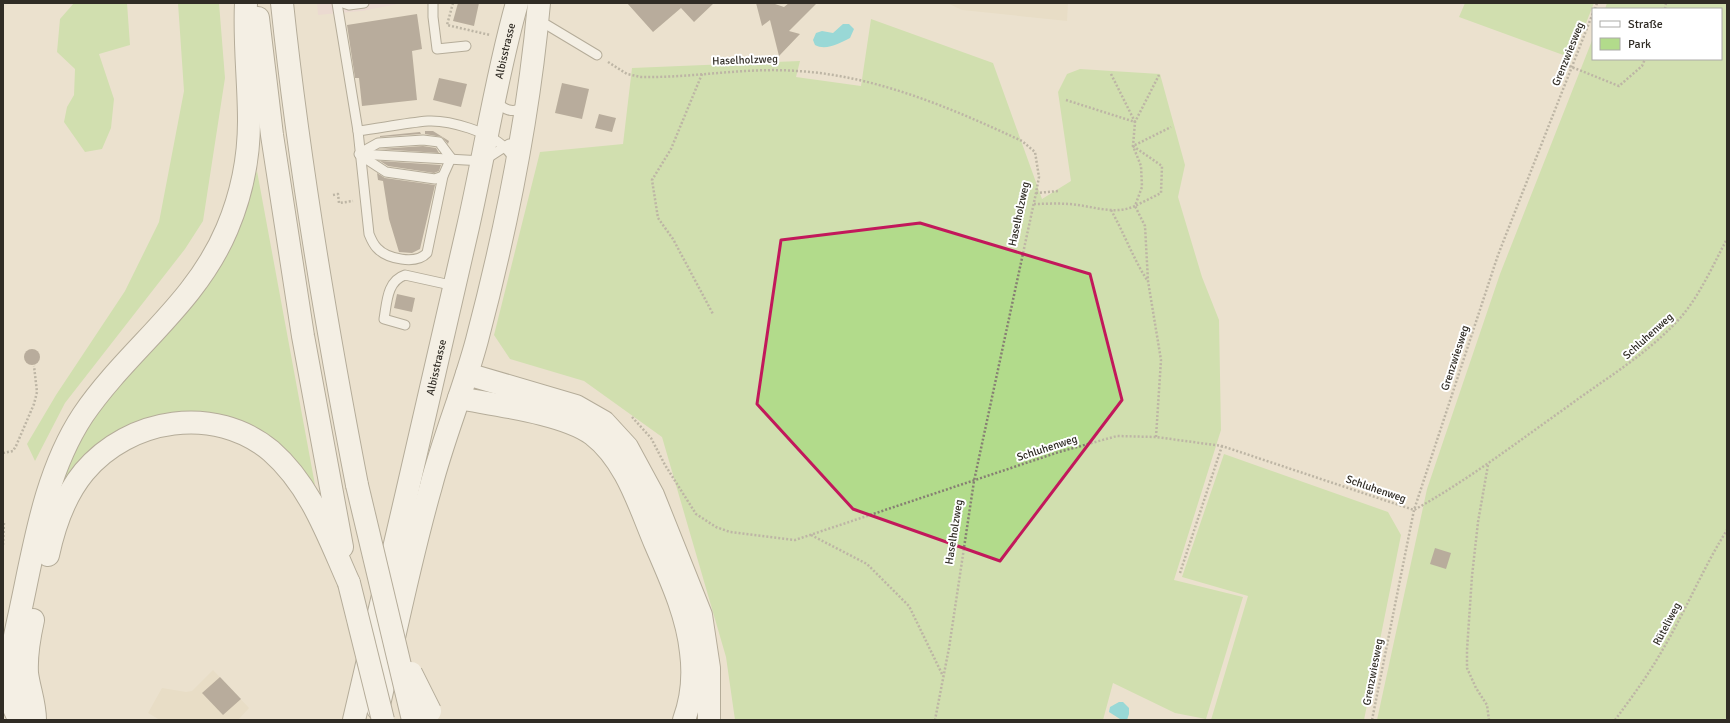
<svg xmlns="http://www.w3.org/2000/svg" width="1730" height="723" font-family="Signika,sans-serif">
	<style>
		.commercial { fill: #ebd1d4 }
		.built { fill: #e4d7bd }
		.green { fill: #b2db8b }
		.water { fill: #35cddf }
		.building { fill: #7b6c5f }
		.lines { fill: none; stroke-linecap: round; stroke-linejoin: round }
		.lane-casing { stroke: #736b5a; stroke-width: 11 }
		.secondary-casing { stroke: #736b5a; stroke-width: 24 }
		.highway-casing { stroke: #736b5a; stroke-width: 24 }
		.path { stroke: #867f73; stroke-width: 2.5; stroke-dasharray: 2 2; stroke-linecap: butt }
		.lane { stroke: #fff; stroke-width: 9 }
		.secondary { stroke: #fff; stroke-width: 22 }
		.highway { stroke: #fff; stroke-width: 22 }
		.highway-bridge-casing { stroke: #736b5a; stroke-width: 24; stroke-linecap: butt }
		.highway-bridge { stroke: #fff; stroke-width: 22 }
		.marked { fill: none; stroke: #c2185b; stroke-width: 3; stroke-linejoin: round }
		.labels { text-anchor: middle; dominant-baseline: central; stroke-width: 4; stroke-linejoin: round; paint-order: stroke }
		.street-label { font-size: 11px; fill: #302c25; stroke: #fff }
	</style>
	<rect width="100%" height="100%" fill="#ebe1ce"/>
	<!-- commercial -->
	<path class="commercial" d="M 317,3 L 403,3 L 362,11 L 318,15 Z"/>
	<!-- built -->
	<g class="built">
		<path d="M 947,3 L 1068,3 L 1067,21 L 962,10 Z"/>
		<path d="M 213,670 L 249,708 L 238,720 L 160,720 L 148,713 L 162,688 L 186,692 L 192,691 Z"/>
	</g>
	<!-- green -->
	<g class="green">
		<path d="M 74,3 L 127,3 L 130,45 L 99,54 L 114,99 L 111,128 L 102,149 L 85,152 L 64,122 L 67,107 L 74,95 L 75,69 L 57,52 L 60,19 Z"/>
		<path d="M 178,3 L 219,3 L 225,78 L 203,221 L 185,249 L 65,403 L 35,461 L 27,444 L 56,395 L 125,291 L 159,222 L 184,91 Z"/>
		<path d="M 1465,3 L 1594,3 L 1569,66 L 1566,56 L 1459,17 Z"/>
		<path d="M 1607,3 L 1727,3 L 1727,720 L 1377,720 L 1427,489 L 1500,274 L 1593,38 L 1593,59 L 1721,59 L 1721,9 L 1605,9 Z"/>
		<path d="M 871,19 L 993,63 L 1042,199 L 1071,181 L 1058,92 L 1067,74 L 1080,69 L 1160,74 L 1185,165 L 1178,197 L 1202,277 L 1219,320 L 1221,430 L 1174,580 L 1243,597 L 1206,719 L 1175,713 L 1113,683 L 1103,720 L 735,720 L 726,657 L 662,437 L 584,381 L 510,359 L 494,335 L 540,152 L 623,144 L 632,68 L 800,61 L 796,77 L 861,86 Z"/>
		<path d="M 257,171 L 315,485 L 274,443 L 241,421 L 193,414 L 137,422 L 60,497 L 59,484 L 78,437 L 247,197 Z"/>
		<path d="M 1224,454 L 1388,512 L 1401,535 L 1364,720 L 1211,720 L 1248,596 L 1182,577 Z"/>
	</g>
	<!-- water -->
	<g class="water">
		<path d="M 843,24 L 849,24 L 854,29 L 850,38 C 840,43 826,51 815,45 L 813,40 L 816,33 L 822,31 L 833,33 Z"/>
		<path d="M 1119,702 L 1123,702 L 1129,708 L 1129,714 L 1127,720 L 1120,719 L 1109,712 L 1110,707 Z"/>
	</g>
	<!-- building -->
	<g class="building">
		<path d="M 458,3 L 479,3 L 474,26 L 453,21 Z"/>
		<path d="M 627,3 L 714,3 L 694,22 L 681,8 L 653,32 Z"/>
		<path d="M 756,3 L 772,3 L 784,7 L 789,3 L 817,3 L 789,31 L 800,34 L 779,56 L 770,20 L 762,26 Z"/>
		<path d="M 417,14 L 422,49 L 412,51 L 417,100 L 362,106 L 359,78 L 355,78 L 347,25 Z"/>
		<path d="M 439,78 L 467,84 L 461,107 L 433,100 Z"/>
		<path d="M 562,83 L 589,89 L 582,119 L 555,113 Z"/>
		<path d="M 599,114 L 616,118 L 612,132 L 595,128 Z"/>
		<path d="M 425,131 L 433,131 L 449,141 L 448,144 L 442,137 L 425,134 Z"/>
		<path d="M 420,132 L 421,134 L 380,137 L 380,136 Z"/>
		<path d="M 423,146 L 436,148 L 439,153 L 379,149 Z"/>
		<path d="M 380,161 L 441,165 L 439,171 L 434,173 L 388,166 Z"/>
		<path d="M 377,173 L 385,178 L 435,185 L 420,249 L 412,253 L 399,252 L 389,219 L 383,181 L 378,180 Z"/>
		<path d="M 397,294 L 415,298 L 412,312 L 394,308 Z"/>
		<circle cx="32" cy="357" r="8"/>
		<path d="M 1435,548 L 1451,553 L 1446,569 L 1430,564 Z"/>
		<path d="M 220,677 L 241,699 L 223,715 L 202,693 Z"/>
	</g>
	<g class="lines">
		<defs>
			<g id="lane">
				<path d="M 337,3 L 358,131"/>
				<path d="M 343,3 L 349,5 L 364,3"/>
				<path d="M 433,3 L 433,17 L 437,49 L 466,46"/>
				<path d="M 547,25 L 597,55"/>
				<path d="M 495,100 C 504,110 512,114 525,107"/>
				<path d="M 360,153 L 378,143 L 423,140 L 439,142 L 451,158"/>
				<path d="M 359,154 L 483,161 L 509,144"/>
				<path d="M 360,155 L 386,172 L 435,179 L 443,176"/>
				<path d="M 451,158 L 443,176 L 427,253 C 416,265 387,259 377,248 C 373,244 371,239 369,234 L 358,131 C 381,128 405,123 428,121 C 450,120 490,132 505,148 C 509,151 512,156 515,160"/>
				<path d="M 405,325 L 384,319 C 387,302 387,281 405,275 L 455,286"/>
			</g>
			<g id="secondary">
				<path d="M 378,709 C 395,635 410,559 431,486 C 444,436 464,389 477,340 C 506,230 529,116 539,3"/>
				<path id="s1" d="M 354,720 C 392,556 431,391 468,227 C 485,152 496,77 517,3"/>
			</g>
			<g id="highway">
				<path d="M 282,3 C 299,165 326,325 357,485"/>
				<path d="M 258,18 L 272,135 L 303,336 L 342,547"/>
				<path d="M 467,374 L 576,406 L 604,422 L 627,447 L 653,495 L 701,615 L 709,668 L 709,720"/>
				<path d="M 459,398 C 495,405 563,413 592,434 C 626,460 639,505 655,543 C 670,578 687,614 691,652 C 694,675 692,698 684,720"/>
				<path d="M 48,555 C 54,527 65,495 84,472 C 129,418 215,404 271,451 C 311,486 328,536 349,583"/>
				<path d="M 33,620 C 29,638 26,655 27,673 C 29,689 35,703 35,720"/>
				<path d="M 21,720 C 0,696 13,645 19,617 C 34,549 44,474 83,415 C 128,349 195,305 227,229 C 241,196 249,157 249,121 C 249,82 244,42 246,3"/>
			</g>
		</defs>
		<!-- lane casing -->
		<use href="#lane" class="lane-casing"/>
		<!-- secondary casing -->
		<use href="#secondary" class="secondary-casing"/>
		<!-- highway casing -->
		<use href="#highway" class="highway-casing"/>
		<!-- path -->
		<g class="path">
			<path d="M 453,3 L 447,25 L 490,35"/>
			<path d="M 1595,9 L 1597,3"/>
			<path d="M 1665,9 L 1666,3"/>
			<path d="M 608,62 L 627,74 L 641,77 C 693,78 746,67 798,71 C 877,76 951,108 1022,141 L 1035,152 L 1039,177 L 1036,193 L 974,481 L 949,648 L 935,720"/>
			<path d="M 1569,66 L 1619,86 L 1642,66 L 1645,59"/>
			<path d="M 702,74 L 671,149 L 652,180 L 658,218 L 673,239 L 713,314"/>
			<path d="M 1111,74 L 1135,122"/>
			<path d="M 1066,100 L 1135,122"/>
			<path d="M 1036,193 L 1059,191"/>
			<path d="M 333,195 L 338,194 L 339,203 L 353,201"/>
			<path d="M 1034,204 C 1045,204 1057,203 1068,204 C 1091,205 1113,216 1135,206 L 1142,187 L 1141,166 L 1133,146 L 1135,122 L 1159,75"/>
			<path d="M 1111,210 C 1124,233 1133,258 1147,280"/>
			<path d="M 632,417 L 651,438 L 665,465 L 696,514 L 716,527 L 730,532 L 795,540 L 1059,452 L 1117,436 L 1156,437 L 1222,446 L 1414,510 C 1468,480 1516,443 1567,407 C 1606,378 1648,354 1681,317 C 1700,295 1713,265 1727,239"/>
			<path d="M 1156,437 L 1161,360 L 1148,281 L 1145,226 L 1135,206 L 1161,193 L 1162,166 L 1133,146 L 1171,127"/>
			<path d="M 3,453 L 13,451 L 16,446 L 34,404 L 37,392 L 34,366"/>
			<path d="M 1488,465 L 1478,522 L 1472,576 L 1467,650 L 1467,668 L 1476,688 L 1487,705 L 1489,720"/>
			<path d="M 811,535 L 867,564 L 909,606 L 943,676"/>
			<path d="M 3,545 L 4,522"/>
			<path d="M 1180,573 L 1222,446"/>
			<path d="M 1372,720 L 1414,510 L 1498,255 L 1593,13"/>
			<path d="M 1615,720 C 1632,697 1649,674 1663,649 C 1686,610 1703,568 1727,530"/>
		</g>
		<!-- lane -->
		<use href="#lane" class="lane"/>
		<!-- secondary -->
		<use href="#secondary" class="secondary"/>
		<!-- highway -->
		<use href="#highway" class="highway"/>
		<defs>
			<g id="highway-bridge">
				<path d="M 357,485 L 413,720"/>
				<path d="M 349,583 L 383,720"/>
				<path d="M 411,673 L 430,711"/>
			</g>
		</defs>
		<!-- highway-bridge casing -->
		<use href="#highway-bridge" class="highway-bridge-casing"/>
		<!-- highway-bridge -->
		<use href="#highway-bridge" class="highway-bridge"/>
	</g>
	<!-- marked area -->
	<path d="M0 0H1730V723H0ZM 920,223 L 1090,274 L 1122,400 L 1000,561 L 853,509 L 757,404 L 781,240 Z" fill="#ebe1ce" fill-opacity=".55" fill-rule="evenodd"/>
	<path class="marked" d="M 920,223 L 1090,274 L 1122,400 L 1000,561 L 853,509 L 757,404 L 781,240 Z"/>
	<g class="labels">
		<!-- street labels -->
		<g class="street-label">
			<text stroke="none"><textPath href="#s1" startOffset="686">Albisstrasse</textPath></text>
			<text transform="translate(1568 54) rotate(-68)">Grenzwiesweg</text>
			<text transform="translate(745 60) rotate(-2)">Haselholzweg</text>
			<text transform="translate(1019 214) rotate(-78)">Haselholzweg</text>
			<text transform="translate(1648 336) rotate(-42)">Schluhenweg</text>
			<text transform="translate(1455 358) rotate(-72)">Grenzwiesweg</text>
			<text stroke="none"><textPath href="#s1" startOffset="362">Albisstrasse</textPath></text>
			<text transform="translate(1047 448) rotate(-18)">Schluhenweg</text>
			<text transform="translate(1376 489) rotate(19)">Schluhenweg</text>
			<text transform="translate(954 532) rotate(-81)">Haselholzweg</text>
			<text transform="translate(1667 624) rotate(-62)">Rüteliweg</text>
			<text transform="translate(1373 672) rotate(-79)">Grenzwiesweg</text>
		</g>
	</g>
	<!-- border -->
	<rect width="1730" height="723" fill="none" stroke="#302c25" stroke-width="8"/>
	<!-- legend -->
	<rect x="1592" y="8" width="130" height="52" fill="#ffffff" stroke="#acaba8"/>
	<rect x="1600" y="21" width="20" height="6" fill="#ffffff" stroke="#acaba8"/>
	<text x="1628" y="28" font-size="12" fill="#302c25">Straße</text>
	<rect x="1600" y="38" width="20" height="12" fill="#b2db8b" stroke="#acaba8"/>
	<text x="1628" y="48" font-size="12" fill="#302c25">Park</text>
</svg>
